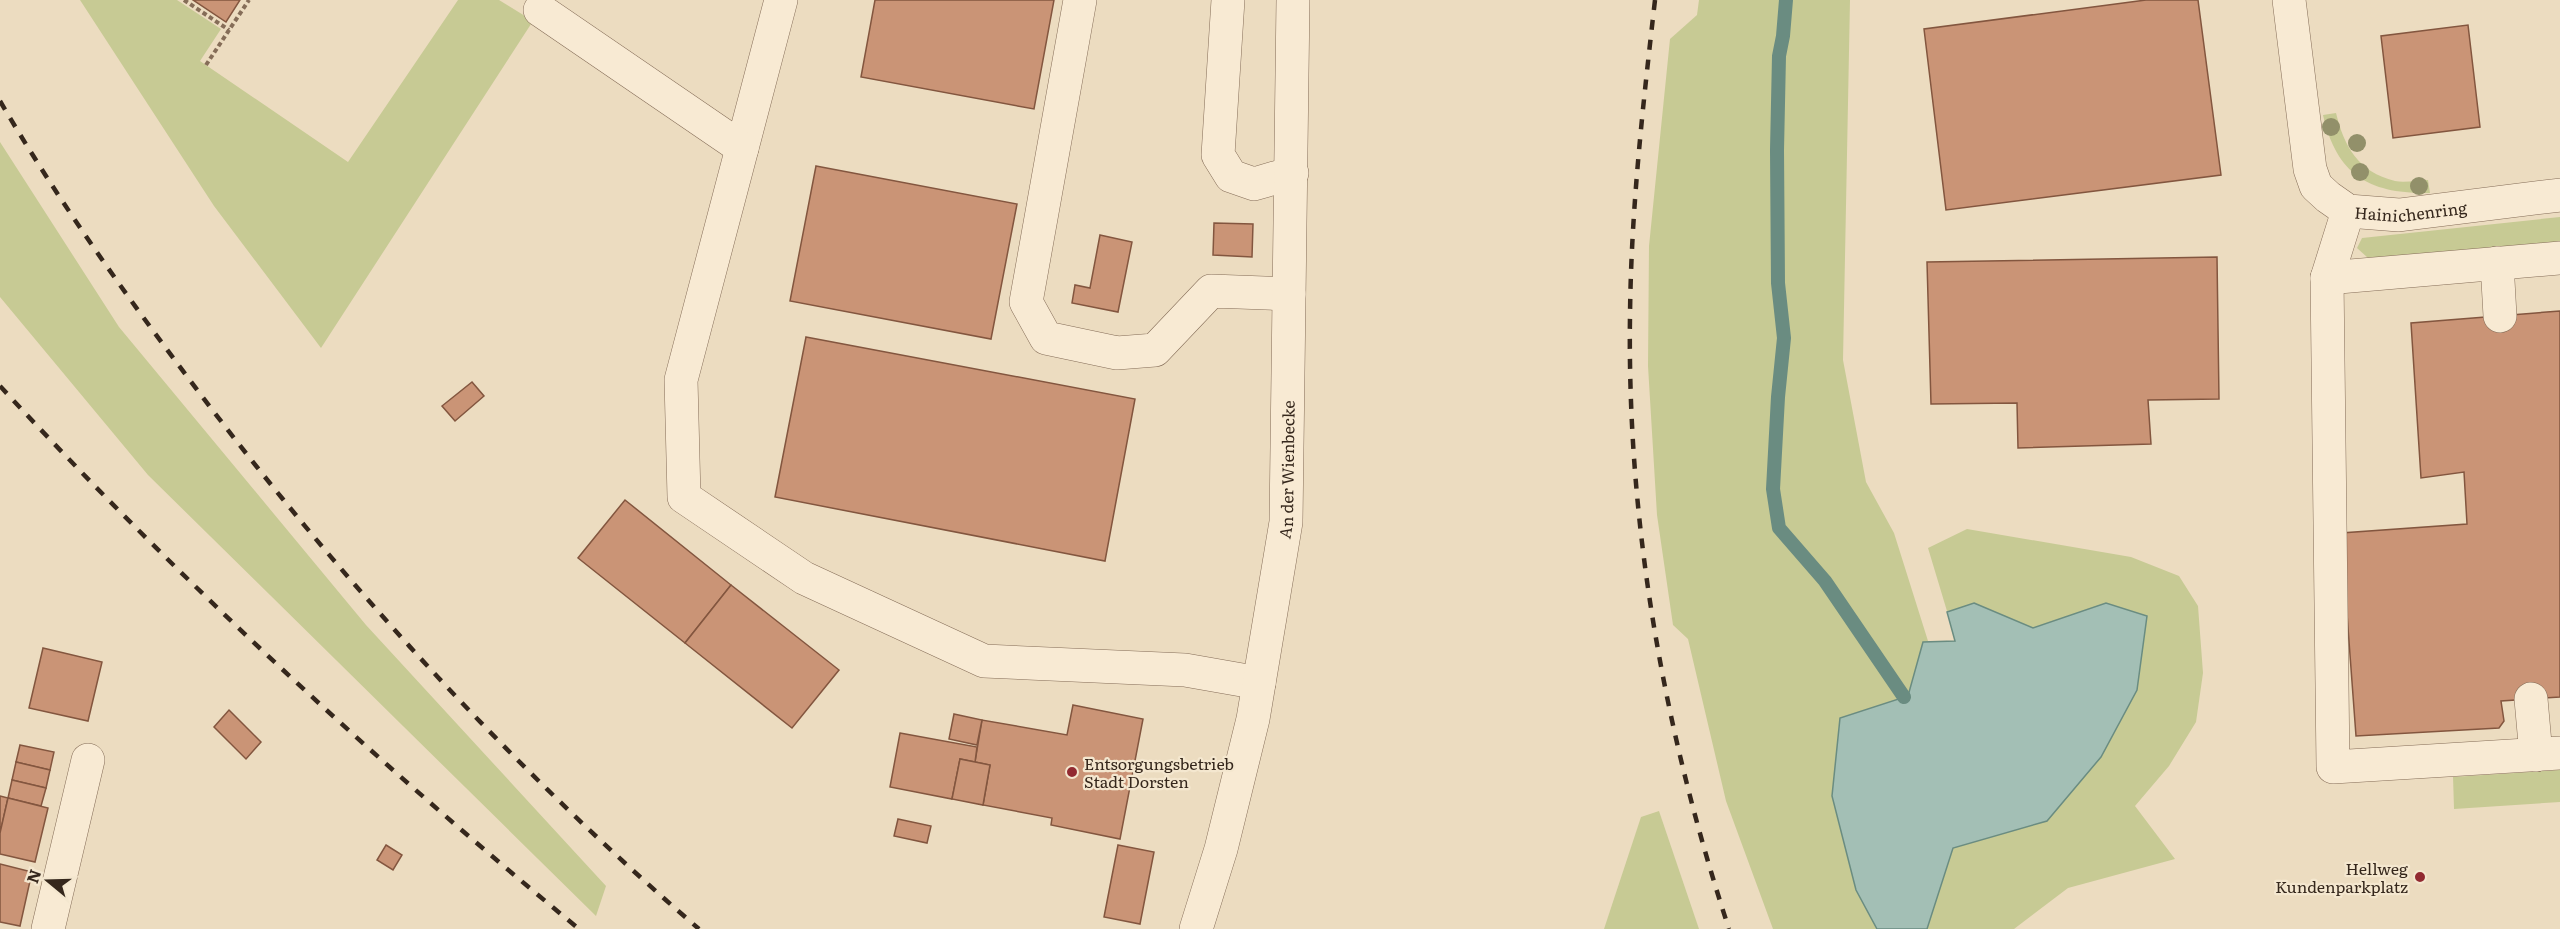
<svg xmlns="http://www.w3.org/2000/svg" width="2560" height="929" font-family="Literata,serif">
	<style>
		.green { fill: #c7ca94 }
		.water { fill: #a3bfb5; stroke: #6a8c81; stroke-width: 1.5 }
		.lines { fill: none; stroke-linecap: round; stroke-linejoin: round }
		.stream { stroke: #6a8c81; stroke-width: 14 }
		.building { fill: #ca9476; stroke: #83563f; stroke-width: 1.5 }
		.minor-casing { stroke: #856d58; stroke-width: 34 }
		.path { stroke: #856d58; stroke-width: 4; stroke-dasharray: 4.5 3; stroke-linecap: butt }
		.minor { stroke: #f8ead3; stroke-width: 33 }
		.rail { stroke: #35271c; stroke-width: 4.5; stroke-dasharray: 10 10; stroke-linecap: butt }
		.tree { fill: #92906a }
		.poi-dot { fill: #922a31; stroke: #f4e7cf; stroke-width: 2 }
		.labels { text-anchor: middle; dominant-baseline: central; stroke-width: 4.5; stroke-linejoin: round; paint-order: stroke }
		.street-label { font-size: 16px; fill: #35271c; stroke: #f4e7cf }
		.poi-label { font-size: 16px; fill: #35271c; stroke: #f4e7cf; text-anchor: start }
	</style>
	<rect width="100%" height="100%" fill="#ecdcc0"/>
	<!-- green -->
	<g class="green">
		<path d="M 80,0 L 177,0 L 221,29 L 200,61 L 348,162 L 458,0 L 499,0 L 533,21 L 321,348 L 214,206 Z"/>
		<path d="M 1699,0 L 1850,0 L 1843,360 L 1866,482 L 1894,533 L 1928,641 L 1956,641 L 1928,548 L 1967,529 L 2131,557 L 2179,576 L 2198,606 L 2203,673 L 2196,722 L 2169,766 L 2135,806 L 2175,859 L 2068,888 L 2014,929 L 1773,929 L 1726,801 L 1688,639 L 1673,625 L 1657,515 L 1648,366 L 1649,246 L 1670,39 L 1697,15 Z"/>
		<path d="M 2336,113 C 2344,146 2358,172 2395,181 C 2405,183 2418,180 2428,180 L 2430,193 C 2370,194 2337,176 2323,115 Z"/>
		<path d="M 0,142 L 119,327 L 366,625 L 606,886 L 596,916 L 148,475 L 0,297 Z"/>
		<path d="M 2560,217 L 2560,245 L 2368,258 L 2357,248 L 2362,238 Z"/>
		<path d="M 2560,770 L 2560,802 L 2454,809 L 2453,777 Z"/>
		<path d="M 1659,811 L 1699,929 L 1604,929 L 1641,817 Z"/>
	</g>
	<!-- water -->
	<path class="water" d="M 1974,603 L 2033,628 L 2106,603 L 2147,616 L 2137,690 L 2101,757 L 2047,821 L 1953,848 L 1927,929 L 1877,929 L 1856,890 L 1832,796 L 1840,718 L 1908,696 L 1923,642 L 1955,641 L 1947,612 Z"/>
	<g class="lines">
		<!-- stream -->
		<path class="stream" d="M 1786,0 L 1783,36 L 1779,56 L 1777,150 L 1778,283 L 1784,338 L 1778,397 L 1773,489 L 1779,528 L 1825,581 L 1904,697"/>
	</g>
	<!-- building -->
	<g class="building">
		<path d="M 193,0 L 240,0 L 226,22 Z"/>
		<path d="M 875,0 L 1054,0 L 1034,109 L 861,77 Z"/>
		<path d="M 2146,0 L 2198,0 L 2221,175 L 1946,210 L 1924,29 Z"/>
		<path d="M 2468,25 L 2480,127 L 2393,138 L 2381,36 Z"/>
		<path d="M 816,166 L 1017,204 L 991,339 L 790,301 Z"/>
		<path d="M 1214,223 L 1253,224 L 1252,257 L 1213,255 Z"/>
		<path d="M 1100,235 L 1132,242 L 1118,312 L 1072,303 L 1075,285 L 1090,288 Z"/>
		<path d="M 2217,257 L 2219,399 L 2148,400 L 2151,444 L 2018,448 L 2017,403 L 1931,404 L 1927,262 Z"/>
		<path d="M 2560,311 L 2560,697 L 2501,701 L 2504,721 L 2499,728 L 2356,736 L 2341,533 L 2467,524 L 2464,472 L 2421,478 L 2411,323 Z"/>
		<path d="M 806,337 L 1135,399 L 1105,561 L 775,497 Z"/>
		<path d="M 472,382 L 484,396 L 455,421 L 442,406 Z"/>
		<path d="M 625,500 L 731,585 L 685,643 L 578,558 Z"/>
		<path d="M 731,585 L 839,670 L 792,728 L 685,643 Z"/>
		<path d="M 43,648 L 102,662 L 88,721 L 29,708 Z"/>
		<path d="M 1073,705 L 1143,719 L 1120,839 L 1051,825 L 1052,818 L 983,805 L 990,765 L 975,762 L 982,720 L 1067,735 Z"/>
		<path d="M 229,710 L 261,742 L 246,759 L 214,727 Z"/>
		<path d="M 954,714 L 982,720 L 977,745 L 949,739 Z"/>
		<path d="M 900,733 L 977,747 L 975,762 L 960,759 L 952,799 L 890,787 Z"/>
		<path d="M 20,745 L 54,752 L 50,770 L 16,762 Z"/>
		<path d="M 960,759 L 990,765 L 983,805 L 952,799 Z"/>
		<path d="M 16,762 L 50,770 L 46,788 L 12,780 Z"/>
		<path d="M 12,780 L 46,788 L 41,806 L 8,798 Z"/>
		<path d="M 0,796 L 8,798 L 0,833 Z"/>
		<path d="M 8,798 L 48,808 L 35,862 L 0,854 L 0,833 Z"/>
		<path d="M 898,819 L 931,826 L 927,843 L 894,836 Z"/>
		<path d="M 386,845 L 402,855 L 393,870 L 377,860 Z"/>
		<path d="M 1118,845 L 1154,852 L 1140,924 L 1104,917 Z"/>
		<path d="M 0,864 L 32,872 L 20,926 L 0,922 Z"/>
	</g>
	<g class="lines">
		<defs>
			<g id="minor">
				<path d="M 781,0 L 681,380 L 684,497 L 804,578 L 984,661 L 1185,670 L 1259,683"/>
				<path d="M 1080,0 L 1026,302 L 1046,338 L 1117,353 L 1155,350 L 1211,291 L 1289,294"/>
				<path d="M 1228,0 L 1218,155 L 1231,176 L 1254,184 L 1292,173"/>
				<path id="s1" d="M 2289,0 L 2310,169 L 2316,186 L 2328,197 L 2348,211 L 2399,215 L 2560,195"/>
				<path d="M 540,10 L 742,148"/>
				<path d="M 2348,211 L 2327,278 L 2333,767 L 2560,753"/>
				<path d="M 2497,263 L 2500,316"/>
				<path d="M 2327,278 L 2560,258"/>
				<path d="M 2531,699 L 2536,755"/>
				<path d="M 48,929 L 88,760"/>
				<path id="s2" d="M 1196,929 L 1221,849 L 1253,719 L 1286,522 L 1293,0"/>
			</g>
		</defs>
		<!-- minor casing -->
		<use href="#minor" class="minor-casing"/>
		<!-- path -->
		<g class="path">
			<path d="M 184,0 L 229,30"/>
			<path d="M 206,65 L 249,0"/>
		</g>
		<!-- minor -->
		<use href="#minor" class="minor"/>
		<!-- rail -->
		<g class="rail">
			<path d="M 1655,0 C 1643,105 1631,210 1630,316 C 1627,525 1664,731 1729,929"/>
			<path d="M 0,101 C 52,190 112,276 174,359 C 328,567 503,760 699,929"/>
			<path d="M 0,386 C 180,581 374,760 579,929"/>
		</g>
	</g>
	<!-- trees -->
	<g class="tree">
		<circle cx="2331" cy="127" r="9"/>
		<circle cx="2357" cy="143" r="9"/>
		<circle cx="2360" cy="172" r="9"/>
		<circle cx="2419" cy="186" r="9"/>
	</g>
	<!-- markers -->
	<g class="poi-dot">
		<circle cx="1072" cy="772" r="6"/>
		<circle cx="2420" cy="877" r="6"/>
	</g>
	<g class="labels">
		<!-- street labels -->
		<g class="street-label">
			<text stroke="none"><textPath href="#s1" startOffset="292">Hainichenring</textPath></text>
			<text stroke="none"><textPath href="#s2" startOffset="470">An der Wienbecke</textPath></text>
		</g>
		<!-- poi labels -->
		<g class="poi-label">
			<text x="1084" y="763">Entsorgungsbetrieb<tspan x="1084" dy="18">Stadt Dorsten</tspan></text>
			<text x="2408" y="868" text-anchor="end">Hellweg<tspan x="2408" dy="18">Kundenparkplatz</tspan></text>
		</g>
	</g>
	<!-- north arrow -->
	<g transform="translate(48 881) rotate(289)" stroke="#f4e7cf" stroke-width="4.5" paint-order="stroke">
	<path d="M0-4.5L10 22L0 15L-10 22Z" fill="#35271c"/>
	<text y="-9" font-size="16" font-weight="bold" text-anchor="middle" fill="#35271c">N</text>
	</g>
</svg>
